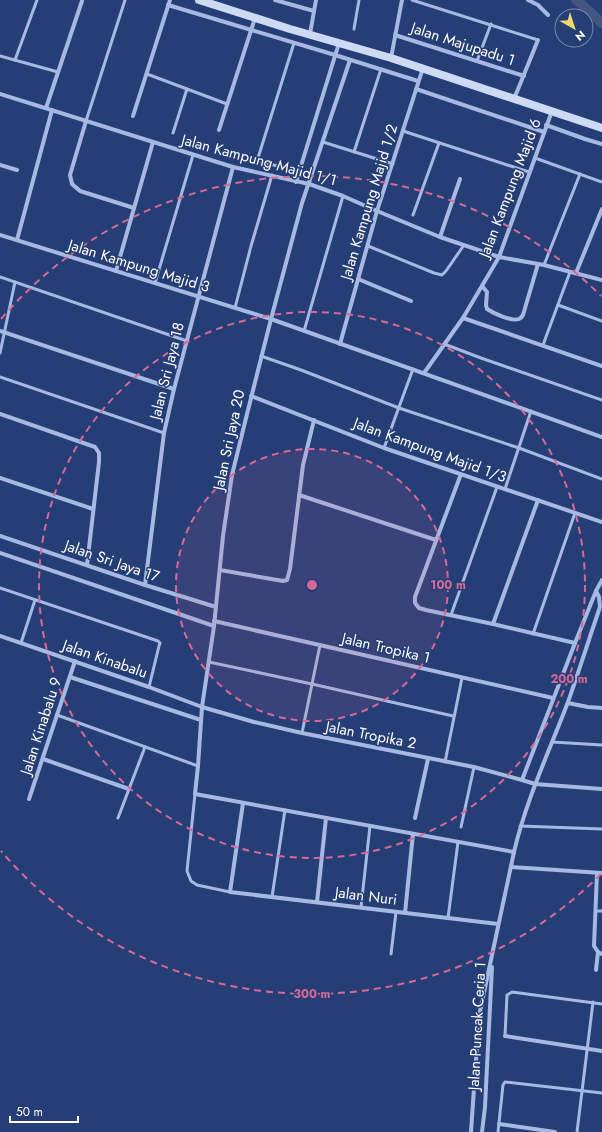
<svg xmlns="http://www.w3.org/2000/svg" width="602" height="1132" font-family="Jost,sans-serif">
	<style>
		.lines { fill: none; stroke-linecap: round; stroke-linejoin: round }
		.canal { stroke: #44567f; stroke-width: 10 }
		.lane { stroke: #a6b9e2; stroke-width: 3 }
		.street { stroke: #a6b9e2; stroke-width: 4 }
		.secondary { stroke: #ced9f3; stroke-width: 8 }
		.ring { fill: none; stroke: #d76994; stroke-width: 2; stroke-dasharray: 7 5 }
		.labels { text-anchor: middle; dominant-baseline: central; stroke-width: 3; stroke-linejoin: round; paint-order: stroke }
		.street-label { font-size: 15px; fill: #fff; stroke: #253e76 }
		.centre { fill: #d76994; stroke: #253e76; stroke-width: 2 }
		.ring-label { font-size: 12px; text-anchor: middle; font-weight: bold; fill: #d76994; stroke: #253e76; stroke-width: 3; stroke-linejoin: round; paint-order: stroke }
	</style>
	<rect width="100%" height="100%" fill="#253e76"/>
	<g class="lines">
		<!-- canal -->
		<path class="canal" d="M 576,0 L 579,2 L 602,23"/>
		<!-- lane -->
		<g class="lane">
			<path d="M 412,0 L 538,40"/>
			<path d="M 354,29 L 359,0"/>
			<path d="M 294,43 L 258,158 L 261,161 L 266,163 L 300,172"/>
			<path d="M 0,56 L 58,72"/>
			<path d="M 15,60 L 37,0"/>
			<path d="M 477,61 L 491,24"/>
			<path d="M 147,74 L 227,104"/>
			<path d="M 86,121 L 125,0"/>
			<path d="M 403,131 L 529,172"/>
			<path d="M 173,133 L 187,89"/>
			<path d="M 323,142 L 393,164"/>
			<path d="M 354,152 L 381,69"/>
			<path d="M 535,158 L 602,182"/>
			<path d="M 413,215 L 439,143"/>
			<path d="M 368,246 L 434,273 L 442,275 L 446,271 L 464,245"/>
			<path d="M 544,265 L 580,174"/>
			<path d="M 0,277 L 187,341"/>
			<path d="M 155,283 L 193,155"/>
			<path d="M 558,305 L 602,321"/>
			<path d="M 235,308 L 251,246 L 272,175"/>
			<path d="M 304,331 L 343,196"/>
			<path d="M 444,344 L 481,358 L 602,400"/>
			<path d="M 543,345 L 570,272"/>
			<path d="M 0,353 L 15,282"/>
			<path d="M 261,356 L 301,370 L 399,408 L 519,448 L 602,479"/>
			<path d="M 0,377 L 164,433"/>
			<path d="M 384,448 L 413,369"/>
			<path d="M 505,489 L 531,411"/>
			<path d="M 0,588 L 158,641 L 160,643 L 159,646 L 149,687"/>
			<path d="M 451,615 L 497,487"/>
			<path d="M 533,634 L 575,513"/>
			<path d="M 21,643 L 35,600"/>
			<path d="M 209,662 L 312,684 L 453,716"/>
			<path d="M 57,715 L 198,766"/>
			<path d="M 302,733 L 320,645"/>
			<path d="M 552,742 L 602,745"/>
			<path d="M 445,762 L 462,678"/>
			<path d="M 195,794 L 187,871 L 191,881 L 197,885 L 230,892"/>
			<path d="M 118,818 L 145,747"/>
			<path d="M 520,826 L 602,829"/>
			<path d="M 461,827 L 474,767"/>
			<path d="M 272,897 L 285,810"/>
			<path d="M 361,907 L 370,826"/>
			<path d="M 596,911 L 602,911"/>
			<path d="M 448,918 L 458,842"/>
			<path d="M 391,954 L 396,912"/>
			<path d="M 505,1036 L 507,995 L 512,992 L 602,1004"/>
			<path d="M 498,1132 L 503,1085 L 505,1082 L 602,1093"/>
			<path d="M 577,1132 L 593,1002"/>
		</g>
		<!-- street -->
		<g class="street">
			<path d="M 275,0 L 314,11"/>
			<path d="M 528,0 L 538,5 L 548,15"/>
			<path d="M 168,5 L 335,55 L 418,81"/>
			<path d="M 310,34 L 316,0"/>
			<path d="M 395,35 L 524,76"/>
			<path d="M 391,58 L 402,0"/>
			<path d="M 350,60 L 302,203 L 271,319 L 248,410 L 232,475 L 223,536 L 214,626 L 202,707 L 198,766 L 195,794 L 514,852"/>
			<path d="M 416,89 L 544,132"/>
			<path d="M 0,94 L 233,167 L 309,184 L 343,196 L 377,211 L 440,237 L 499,257 L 544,265 L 602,280"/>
			<path d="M 514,99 L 538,40"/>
			<path d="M 46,108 L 82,1"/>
			<path d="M 133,116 L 170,0"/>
			<path d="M 86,121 L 70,175 L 72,184 L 80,191 L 134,208"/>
			<path d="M 546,125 L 585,139 L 602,144"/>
			<path d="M 219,130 L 255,18"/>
			<path d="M 0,165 L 17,170"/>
			<path d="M 296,182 L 339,43"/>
			<path d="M 0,235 L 271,319 L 602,437"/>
			<path d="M 440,237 L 460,179"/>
			<path d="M 17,240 L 52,110"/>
			<path d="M 116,271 L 153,142"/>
			<path d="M 576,273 L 602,209"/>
			<path d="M 358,279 L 411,301"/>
			<path d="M 482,286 L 487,292 L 486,305 L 487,309 C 493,313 512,322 519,319 C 521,318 522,317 523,315 L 538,264"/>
			<path d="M 463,318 L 602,366"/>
			<path d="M 0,331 L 174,389"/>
			<path d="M 340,344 L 377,211 L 423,68"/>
			<path d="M 424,373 L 463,318 L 499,257 L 552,111"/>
			<path d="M 251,396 L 384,448 L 602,522"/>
			<path d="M 0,414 L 95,447 L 99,453 L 99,462 L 87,565"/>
			<path d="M 461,474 L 415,597 L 415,603 L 419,608 L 426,610 L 493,624 L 575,643"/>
			<path d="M 0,478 L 93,509"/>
			<path d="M 299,495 L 436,540"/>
			<path d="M 0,536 L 145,585 L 216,607"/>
			<path d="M 0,553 L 214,626"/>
			<path d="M 220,570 L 283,581 L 287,580 L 290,569 L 303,465 L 314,420"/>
			<path d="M 145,585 L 164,433 L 174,389 L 233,167"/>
			<path d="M 214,621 L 553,698"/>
			<path d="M 493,624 L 538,500"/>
			<path d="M 0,636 L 149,687 L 202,707 L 254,722 L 302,733 L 474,767 L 522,780 L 535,784 L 602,789"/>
			<path d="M 70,677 L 201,720"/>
			<path d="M 568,703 L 588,707 L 602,708"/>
			<path d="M 43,759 L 129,789"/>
			<path d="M 522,780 L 575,643 L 596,591 L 602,580"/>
			<path d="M 29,799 L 75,661"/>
			<path d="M 243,803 L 230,892 L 498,924"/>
			<path d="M 415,818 L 428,759"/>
			<path d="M 511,867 L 602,873"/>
			<path d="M 597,873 L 594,946 L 598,952 L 602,954"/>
			<path d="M 317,902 L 326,818"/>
			<path d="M 405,913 L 413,834"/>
			<path d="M 596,970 L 598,952"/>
			<path d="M 505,1036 L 602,1051"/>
			<path d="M 499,1124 L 555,1132"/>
			<path d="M 471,1132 L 479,1016 L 514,852 C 526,800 549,752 568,702 C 579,671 589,639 600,607 L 599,597 L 596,591"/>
			<path d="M 482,1132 L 485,1107 L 492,967"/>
		</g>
		<!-- secondary -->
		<path class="secondary" d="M 199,0 L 290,29 L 391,58 L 602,128"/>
	</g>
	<!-- distance rings -->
	<circle cx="312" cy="585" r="136" fill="#d76994" fill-opacity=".12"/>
	<g class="ring">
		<circle cx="312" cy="585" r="136"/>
		<circle cx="312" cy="585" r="273"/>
		<path d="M601 874A409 409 0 0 1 1 851M1 319A409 409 0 0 1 601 296"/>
	</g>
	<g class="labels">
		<!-- street labels -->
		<g class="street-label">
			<text transform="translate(463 44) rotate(18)">Jalan Majupadu 1</text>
			<text transform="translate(259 160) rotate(15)">Jalan Kampung Majid 1/1</text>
			<text transform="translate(510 188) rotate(-69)">Jalan Kampung Majid 6</text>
			<text transform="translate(369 202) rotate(-73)">Jalan Kampung Majid 1/2</text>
			<text transform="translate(139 266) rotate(17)">Jalan Kampung Majid 3</text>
			<text transform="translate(167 371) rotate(-76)">Jalan Sri Jaya 18</text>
			<text transform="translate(229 440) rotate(-78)">Jalan Sri Jaya 20</text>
			<text transform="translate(430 450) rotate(20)">Jalan Kampung Majid 1/3</text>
			<text transform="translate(112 561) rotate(19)">Jalan Sri Jaya 17</text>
			<text transform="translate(386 648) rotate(13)">Jalan Tropika 1</text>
			<text transform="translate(105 659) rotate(19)">Jalan Kinabalu</text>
			<text transform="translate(41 726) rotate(-72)">Jalan Kinabalu 9</text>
			<text transform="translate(371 735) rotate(11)">Jalan Tropika 2</text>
			<text transform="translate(366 896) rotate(7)">Jalan Nuri</text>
			<text transform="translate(477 1026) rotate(-87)">Jalan Puncak Ceria 1</text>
		</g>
	</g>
	<circle cx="312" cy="585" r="6" class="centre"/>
	<g class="ring-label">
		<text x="448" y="589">100 m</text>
		<text x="569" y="683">200 m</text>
		<text x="312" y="998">300 m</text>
	</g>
	<!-- north arrow -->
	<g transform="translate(574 28) rotate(141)"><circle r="19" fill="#253e76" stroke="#7c8bad"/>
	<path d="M0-3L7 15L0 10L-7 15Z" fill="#ebd76b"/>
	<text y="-6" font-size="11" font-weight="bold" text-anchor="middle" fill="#ffffff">N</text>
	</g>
	<!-- scale -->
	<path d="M10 1116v6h68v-6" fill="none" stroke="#ffffff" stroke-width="2"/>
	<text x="16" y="1116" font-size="12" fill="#ffffff" stroke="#253e76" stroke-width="3" paint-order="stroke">50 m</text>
</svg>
